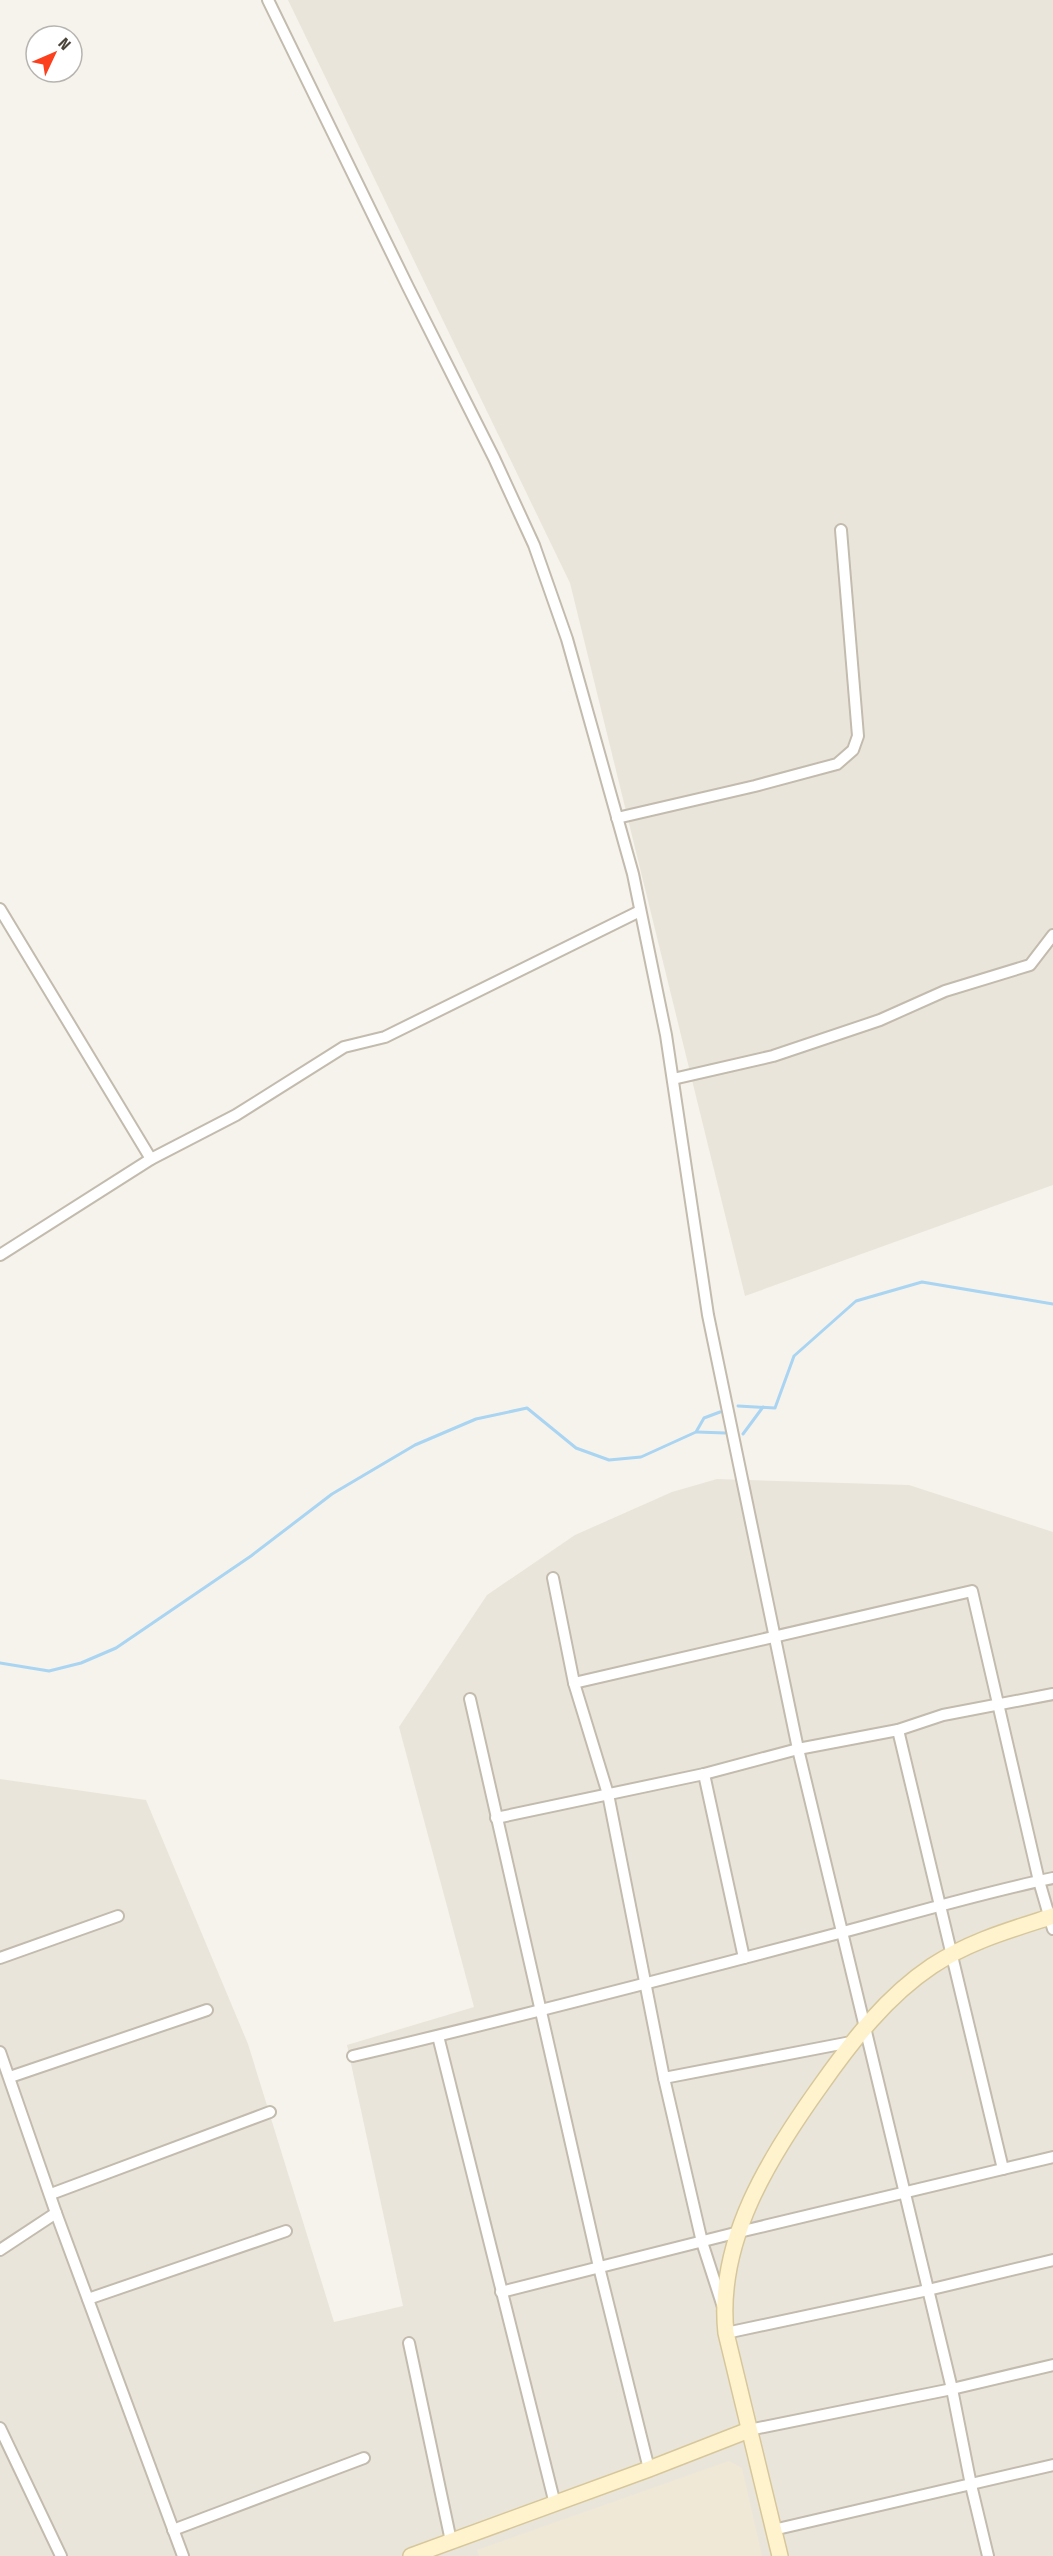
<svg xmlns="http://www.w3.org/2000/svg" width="1053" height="2556" font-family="'Fira Sans Condensed',sans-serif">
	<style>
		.residential { fill: #eae5da }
		.education { fill: #efe8d6 }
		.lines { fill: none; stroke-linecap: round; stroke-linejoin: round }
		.stream { stroke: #a9d4f2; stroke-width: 3 }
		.street-casing { stroke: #c2bbae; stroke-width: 14 }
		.secondary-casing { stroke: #d6c79b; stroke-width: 18 }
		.street { stroke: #fff; stroke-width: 10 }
		.secondary { stroke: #fff3cd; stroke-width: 15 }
	</style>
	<rect width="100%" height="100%" fill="#f6f3ec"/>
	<!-- residential -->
	<g class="residential">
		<path d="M 288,0 L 1053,0 L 1053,1185 L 745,1296 L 570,583 Z"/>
		<path d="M 717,1479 L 909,1485 L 1053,1532 L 1053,2556 L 0,2556 L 0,1779 L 146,1800 L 248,2044 L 334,2322 L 403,2306 L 347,2045 L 474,2007 L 399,1727 L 487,1595 L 575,1535 L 672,1492 Z"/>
	</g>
	<!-- education -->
	<path class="education" d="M 729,2461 L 742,2468 L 762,2556 L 479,2556 L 477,2550 Z"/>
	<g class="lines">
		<!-- stream -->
		<g class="stream">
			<path d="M 738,1406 L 775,1408 L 794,1356 L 856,1301 L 922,1282 L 1053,1304"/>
			<path d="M 697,1432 L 725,1433"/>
			<path d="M 743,1434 L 763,1407"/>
			<path d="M 0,1663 L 49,1671 L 81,1663 L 116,1648 L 251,1556 L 332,1494 L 415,1445 L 476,1419 L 527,1408 L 576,1448 L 609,1460 L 641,1457 L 696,1432 L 704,1418 L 720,1412"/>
		</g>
		<defs>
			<g id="street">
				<path d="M 268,0 L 408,287 L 494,458 L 534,545 L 567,639 L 633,874 L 666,1035 L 708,1315 L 798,1749 L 952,2389 L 971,2485 L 988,2556"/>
				<path d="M 617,818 L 755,786 L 837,764 L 853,750 L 858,736 L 841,530"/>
				<path d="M 0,909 L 151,1159"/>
				<path d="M 673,1079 L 773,1056 L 880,1020 L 945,991 L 1030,965 L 1053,935"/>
				<path d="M 0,1255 L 151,1159 L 236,1115 L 344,1047 L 385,1037 L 640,911"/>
				<path d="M 553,1578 L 574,1683 L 608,1794 L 664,2078 L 702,2242 L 723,2307"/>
				<path d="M 574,1683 L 972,1591 L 1039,1881 L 1053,1929"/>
				<path d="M 470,1699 L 599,2267 L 649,2469"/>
				<path d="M 898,1730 L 1003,2169"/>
				<path d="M 704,1774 L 744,1958"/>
				<path d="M 496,1818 L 704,1774 L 798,1749 L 898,1730 L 943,1715 L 1053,1694"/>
				<path d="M 0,1958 L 118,1916"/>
				<path d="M 438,2036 L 555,2504"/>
				<path d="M 0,2052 L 56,2213 L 183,2556"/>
				<path d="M 353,2056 C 511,2019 668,1978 824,1937 C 901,1917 976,1894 1053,1878"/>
				<path d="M 10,2077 L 207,2010"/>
				<path d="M 664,2078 L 851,2042"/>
				<path d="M 51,2194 L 270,2112"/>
				<path d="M 0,2250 L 56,2213"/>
				<path d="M 501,2292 L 739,2232 L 1053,2157"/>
				<path d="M 88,2299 L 286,2231"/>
				<path d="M 726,2333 L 928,2290 L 1053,2260"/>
				<path d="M 409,2343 L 451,2541"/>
				<path d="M 0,2428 L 61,2556"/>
				<path d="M 749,2430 L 952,2389 L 1053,2365"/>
				<path d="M 173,2530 L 364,2458"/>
				<path d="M 773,2530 L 1053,2465"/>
			</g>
			<g id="secondary">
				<path d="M 411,2556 L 649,2469 L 749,2430"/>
				<path d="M 780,2556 L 726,2333 C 716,2241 770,2156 821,2085 C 852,2041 887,1996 932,1966 C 970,1941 1010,1930 1053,1916"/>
			</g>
		</defs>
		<!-- street casing -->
		<use href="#street" class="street-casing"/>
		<!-- secondary casing -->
		<use href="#secondary" class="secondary-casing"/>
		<!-- street -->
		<use href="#street" class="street"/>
		<!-- secondary -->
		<use href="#secondary" class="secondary"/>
	</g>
	<!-- north arrow -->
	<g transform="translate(54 54) rotate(46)"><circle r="28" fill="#ffffff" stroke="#b7b4b0" stroke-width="1.5"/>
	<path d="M0-4.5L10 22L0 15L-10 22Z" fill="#fc3f1d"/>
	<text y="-9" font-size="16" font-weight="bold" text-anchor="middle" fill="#4b4439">N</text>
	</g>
</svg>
